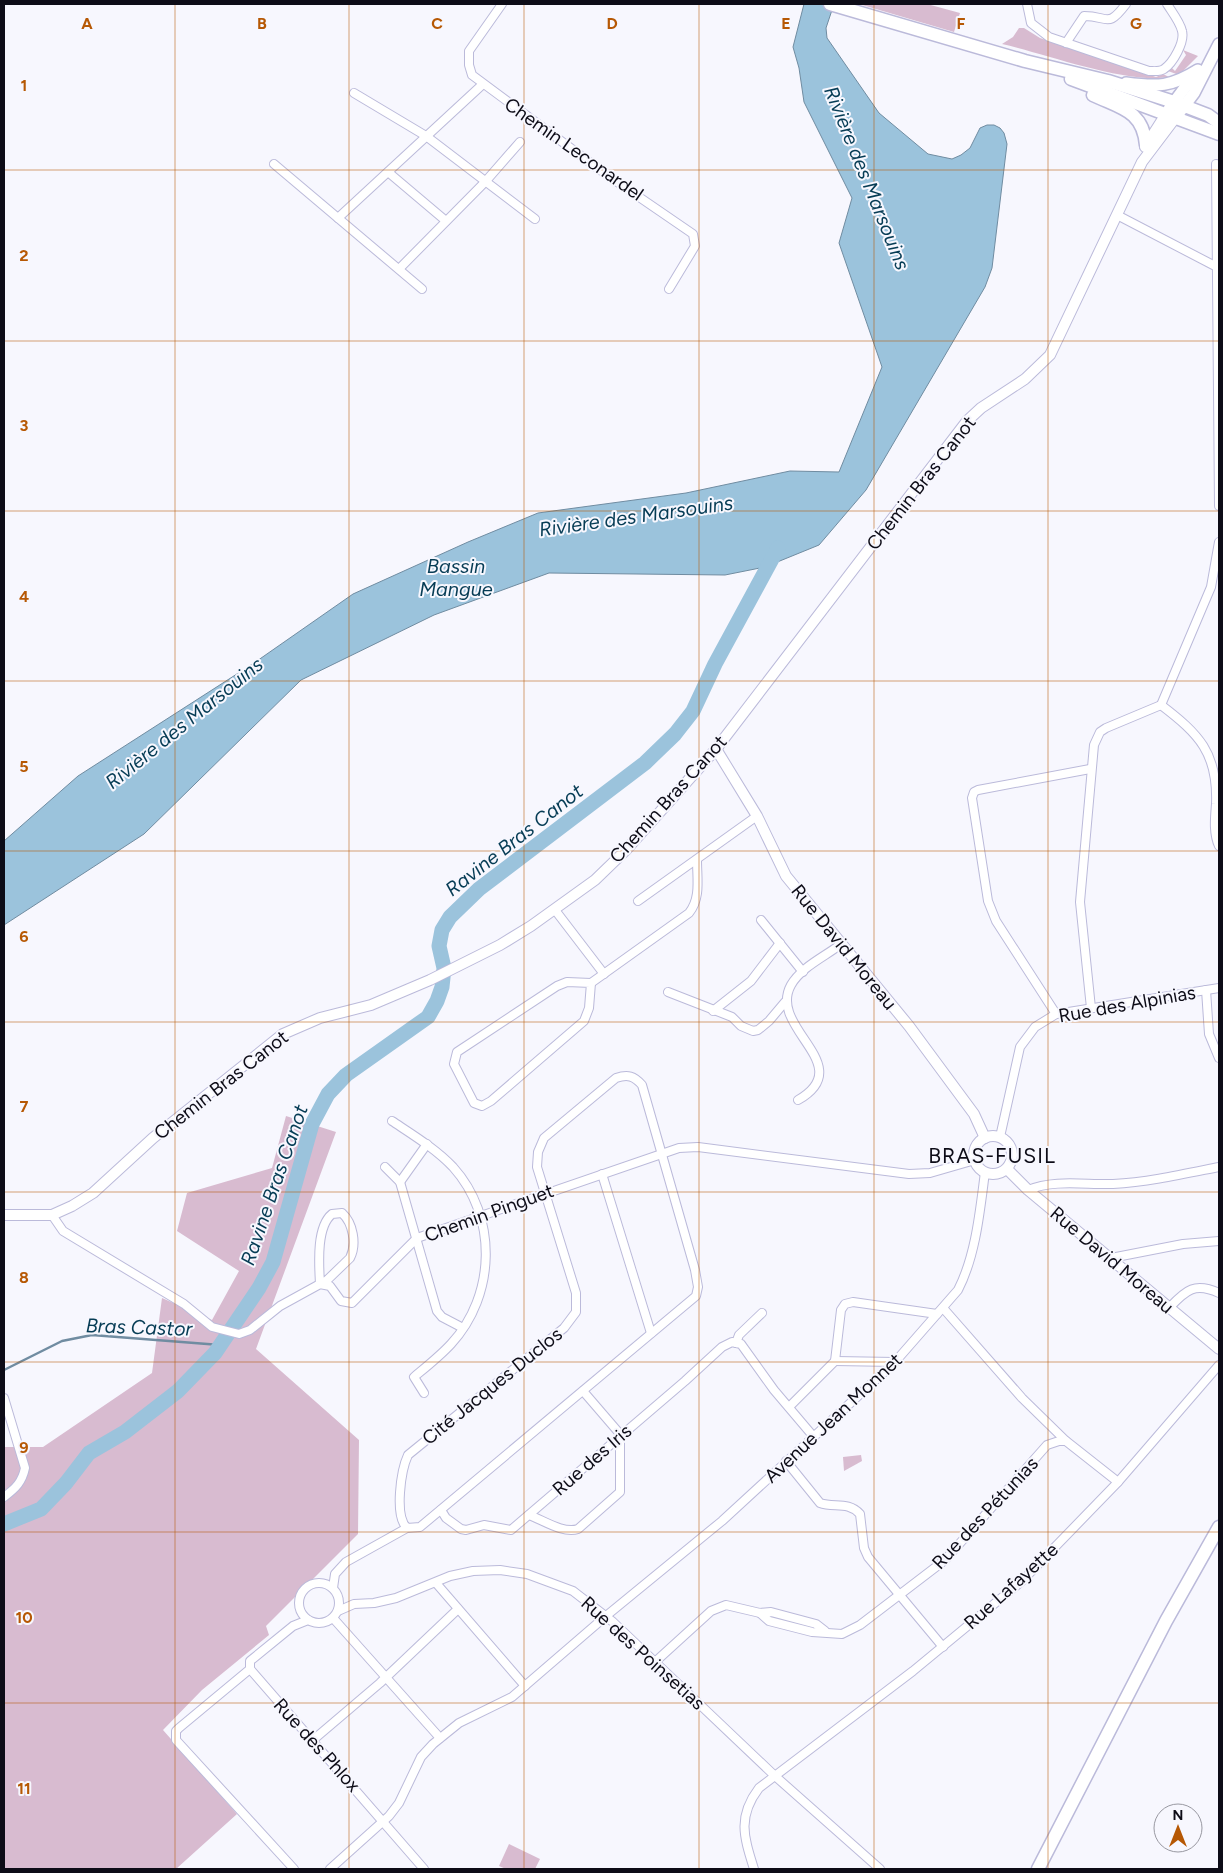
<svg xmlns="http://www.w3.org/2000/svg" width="1223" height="1873" font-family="Figtree,sans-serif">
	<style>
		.green { fill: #d8bbd0 }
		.water { fill: #9bc3dc; stroke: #708ca1 }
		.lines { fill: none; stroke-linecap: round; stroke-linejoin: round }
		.stream { stroke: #708ca1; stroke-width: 2.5 }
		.river { stroke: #9bc3dc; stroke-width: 15 }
		.minor-casing { stroke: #bbbada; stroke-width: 10 }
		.tertiary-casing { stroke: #bbbada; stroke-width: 12 }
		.secondary-casing { stroke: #bbbada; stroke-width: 14 }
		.primary-casing { stroke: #bbbada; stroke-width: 15 }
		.minor { stroke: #fff; stroke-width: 8 }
		.tertiary { stroke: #fff; stroke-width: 10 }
		.secondary { stroke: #fff; stroke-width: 11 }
		.primary { stroke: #fff; stroke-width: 12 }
		.grid { fill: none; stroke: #b65804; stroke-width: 1; stroke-opacity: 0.55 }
		.labels { text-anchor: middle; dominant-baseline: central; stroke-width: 4; stroke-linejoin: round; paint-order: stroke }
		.street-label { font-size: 19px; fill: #0d0c17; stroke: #f7f7fe }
		.water-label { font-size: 20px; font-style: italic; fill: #063c55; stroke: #f7f7fe }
		.quarter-label { font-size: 21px; letter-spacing: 1px; fill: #0d0c17; stroke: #f7f7fe }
		.grid-label { font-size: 16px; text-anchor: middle; font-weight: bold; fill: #b65804; stroke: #f7f7fe; stroke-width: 4; stroke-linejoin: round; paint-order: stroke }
	</style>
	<rect width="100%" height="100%" fill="#f7f7fe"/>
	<!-- green -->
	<g class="green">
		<path d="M 859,4 L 927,4 L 960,13 L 954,32 Z"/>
		<path d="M 1019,28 L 1024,28 L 1040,38 L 1156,77 L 1163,74 L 1169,77 C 1125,84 1047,54 1002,44 L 1013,37 Z"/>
		<path d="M 1183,50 L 1198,56 L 1179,75 L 1168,71 L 1170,66 L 1175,71 L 1186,55 Z"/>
		<path d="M 286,1116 L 336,1132 L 256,1349 L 359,1440 L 358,1534 L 266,1626 L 269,1635 L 202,1690 L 163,1730 L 237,1814 L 176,1869 L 4,1869 L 4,1447 L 43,1447 L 152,1373 L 162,1298 L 212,1320 L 239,1271 L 177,1231 L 187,1193 L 272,1168 Z"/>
		<path d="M 861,1455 L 862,1461 L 844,1471 L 843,1457 Z"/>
		<path d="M 509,1844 L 540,1859 L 535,1869 L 506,1869 L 499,1866 Z"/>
	</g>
	<!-- water -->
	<path class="water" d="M 804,4 L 834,4 L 826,28 L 827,38 L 879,113 L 928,154 L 952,159 L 961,155 L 970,148 L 980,128 L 987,125 L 994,125 L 1000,128 L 1004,133 L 1007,144 L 992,268 L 985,287 L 866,490 L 819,545 L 765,567 L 725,575 L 549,573 L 434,615 L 301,680 L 144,834 L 4,925 L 4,841 L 78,776 L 254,663 L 353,594 L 468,542 L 538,513 L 686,493 L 790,471 L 839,472 L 882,367 L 839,243 L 852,198 L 804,102 L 799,68 L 793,47 Z"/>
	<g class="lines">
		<!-- stream -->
		<path class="stream" d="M 4,1370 L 62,1341 L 92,1335 L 220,1345"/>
		<!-- river -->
		<path class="river" d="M 4,1524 L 41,1509 L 66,1483 L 89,1453 L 125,1432 L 178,1391 L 215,1353 L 259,1288 L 273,1262 L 312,1124 L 328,1094 L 346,1075 L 428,1017 L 437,1001 L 442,987 L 444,968 L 439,946 L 442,930 L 450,917 L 479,889 L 645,763 L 675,734 L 693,711 L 715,664 L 778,548"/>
		<defs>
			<g id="minor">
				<path d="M 502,4 L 469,51 L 469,65 L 472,75 L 607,175 L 693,234 L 695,246 L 669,289"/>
				<path d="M 1027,4 L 1031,23 L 1049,37 L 1149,71 C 1154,71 1160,72 1164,69 C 1173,63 1185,42 1182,31 C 1180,22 1172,12 1167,4"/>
				<path d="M 1066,43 L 1084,16 C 1109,16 1107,29 1126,4"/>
				<path d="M 354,93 L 426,136 L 535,219"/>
				<path d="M 274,164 L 422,289"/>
				<path d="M 1216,164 L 1219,506"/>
				<path d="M 388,172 L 446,221"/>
				<path d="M 1117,215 L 1215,266"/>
				<path d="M 338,218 L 483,84"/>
				<path d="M 399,269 L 485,182 L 520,142"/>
				<path d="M 1161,705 C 1199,734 1218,753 1216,804 C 1215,817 1213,833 1219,846"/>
				<path d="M 638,901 L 757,816"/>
				<path d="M 555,910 L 604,974"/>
				<path d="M 761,920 L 803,972"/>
				<path d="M 567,982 L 591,983 L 589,1008 L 584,1021 L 491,1101 L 482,1106 L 474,1103 L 454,1064 L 457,1052 L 557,986 Z"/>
				<path d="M 591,983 L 689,913 C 701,898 697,879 697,860"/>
				<path d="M 1206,990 L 1209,1034 L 1219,1058"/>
				<path d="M 668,992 L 732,1017 L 741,1026 L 753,1031 L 758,1030 L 769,1021 L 785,1002"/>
				<path d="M 1091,1008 L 1080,902 L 1094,745 L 1100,732 L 1106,728 L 1161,705 L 1211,587 L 1219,542"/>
				<path d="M 713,1011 L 751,981 L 780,943"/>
				<path d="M 1056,1014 L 996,921 L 988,901 L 972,798 L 974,792 L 978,790 L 1090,769"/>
				<path d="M 798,1100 C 859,1065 767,1028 791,985 C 801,967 826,956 841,944"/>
				<path d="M 392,1121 C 413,1135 436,1149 453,1167 C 498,1217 496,1295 451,1344 C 440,1356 426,1367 414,1377 L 424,1393"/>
				<path d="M 1000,1137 L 1020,1047 L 1035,1027 L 1056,1014 L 1219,988"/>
				<path d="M 385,1167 L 400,1182 L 437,1311 L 442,1317 L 463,1328"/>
				<path d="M 602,1174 L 651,1333"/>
				<path d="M 400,1182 L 427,1144"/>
				<path d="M 1028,1190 C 1054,1179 1086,1185 1113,1184 C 1149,1182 1184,1174 1219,1167"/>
				<path d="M 52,1215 L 63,1231 L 184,1304 L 212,1327 L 239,1334 L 250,1330 L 280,1306 L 320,1284 L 330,1286 L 341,1301 L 352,1303 L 417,1238 L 679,1148 L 698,1147 L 909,1174 L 930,1173 L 975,1160"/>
				<path d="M 1111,1258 L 1183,1244 L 1219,1241"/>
				<path d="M 320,1284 C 319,1265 316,1227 332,1214 L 342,1213 C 353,1223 357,1244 350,1258 L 323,1284"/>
				<path d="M 1170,1307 C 1186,1290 1195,1282 1219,1293"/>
				<path d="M 943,1308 L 1022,1398 L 1066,1441"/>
				<path d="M 736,1343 L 739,1335 L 762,1313"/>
				<path d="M 835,1361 L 895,1362"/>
				<path d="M 4,1398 L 25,1468 C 22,1482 16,1488 4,1497"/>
				<path d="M 789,1407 L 835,1361 L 841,1310 L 845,1304 L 853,1302 L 937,1314"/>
				<path d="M 786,1461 L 820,1503 C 834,1508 848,1501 860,1514 L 864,1548 L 868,1557 L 943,1647"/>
				<path d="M 441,1510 L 446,1518 L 461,1529 L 466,1530 L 484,1525 L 511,1530 L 685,1381 L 722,1347 L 732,1342 L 741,1344 L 774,1390 L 813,1436"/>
				<path d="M 529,1515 C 543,1520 563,1534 578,1529 L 620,1492 L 620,1434 L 583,1391"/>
				<circle cx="319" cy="1603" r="20"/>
				<path d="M 436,1583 L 525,1686"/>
				<path d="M 333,1588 L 335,1574 L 346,1562 L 407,1528 L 420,1527 L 696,1296 L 698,1287 L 695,1270 L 642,1085 C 634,1076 628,1074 616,1078 L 544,1138 L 538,1152 L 537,1167 L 576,1293 L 576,1312 L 564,1328 L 408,1455 C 401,1470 394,1516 407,1528"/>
				<path d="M 338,1611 L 354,1604 L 374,1603 L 396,1598 L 450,1576 L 473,1571 L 500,1570 L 527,1574 L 573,1591 L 613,1622 L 775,1776 L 880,1869"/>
				<path d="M 760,1613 L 769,1621 L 812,1632 L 842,1634 L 860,1625 L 945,1560 L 1047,1445 L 1059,1441 L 1066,1441 L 1118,1482"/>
				<path d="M 333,1618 L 440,1738"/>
				<path d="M 655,1662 L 711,1611 L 726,1605 L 760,1613 L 771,1612 L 816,1624 L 825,1631"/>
				<path d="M 250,1669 L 179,1728 L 176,1731 L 176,1740 L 294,1869"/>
				<path d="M 250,1669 L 424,1869"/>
				<path d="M 250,1669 L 250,1661 L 293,1626 L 308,1620"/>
				<path d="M 313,1740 L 380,1683 L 458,1609"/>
				<path d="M 330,1869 L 389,1816 L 399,1803 L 421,1757 L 433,1744 L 459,1723 L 512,1697 L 606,1616 L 722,1521 L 895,1362 L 958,1290 C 976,1255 980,1210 985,1172"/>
				<path d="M 754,1869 C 744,1837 737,1817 759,1788 L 913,1671 L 1022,1581 L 1118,1482 L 1219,1365"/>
			</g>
			<g id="tertiary">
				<path d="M 1145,147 L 1166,114"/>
				<path d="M 716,749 L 757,816 L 786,876 L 909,1026 L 974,1114 L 985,1138"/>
				<circle cx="993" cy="1155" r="19"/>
				<path d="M 1007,1169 L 1028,1190 L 1219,1349"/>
				<path d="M 4,1215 L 52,1215 L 72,1206 L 93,1193 L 153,1138 L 283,1034 L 320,1018 L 371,1005 L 430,980 L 500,945 L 531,926 L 595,880 L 626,850 L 716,749 L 967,421 L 981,408 L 1025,379 L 1050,355 L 1142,162 L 1176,117"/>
			</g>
			<g id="secondary">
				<path d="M 1126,83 C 1158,87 1171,87 1198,70"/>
				<path d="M 1169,109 L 1195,74"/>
				<path d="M 1176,117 L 1194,93 L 1219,44"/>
			</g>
			<g id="primary">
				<path d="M 830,4 L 1025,61 L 1108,81 L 1174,102 L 1208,115 L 1219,123"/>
				<path d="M 1071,79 L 1219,134"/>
				<path d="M 1093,95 C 1120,108 1143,110 1146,145"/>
				<path d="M 1038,1869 L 1166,1621 L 1219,1527"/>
			</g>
		</defs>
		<!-- minor casing -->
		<use href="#minor" class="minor-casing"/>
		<!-- tertiary casing -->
		<use href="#tertiary" class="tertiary-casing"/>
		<!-- secondary casing -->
		<use href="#secondary" class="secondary-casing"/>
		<!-- primary casing -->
		<use href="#primary" class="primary-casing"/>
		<!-- minor -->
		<use href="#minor" class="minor"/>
		<!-- tertiary -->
		<use href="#tertiary" class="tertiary"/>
		<!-- secondary -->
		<use href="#secondary" class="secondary"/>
		<!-- primary -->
		<use href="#primary" class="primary"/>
	</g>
	<!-- grid -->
	<path class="grid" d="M 175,4 L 175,1869M 349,4 L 349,1869M 524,4 L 524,1869M 699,4 L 699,1869M 874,4 L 874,1869M 1048,4 L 1048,1869M 4,170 L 1219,170M 4,341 L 1219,341M 4,511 L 1219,511M 4,681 L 1219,681M 4,851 L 1219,851M 4,1022 L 1219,1022M 4,1192 L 1219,1192M 4,1362 L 1219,1362M 4,1532 L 1219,1532M 4,1703 L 1219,1703"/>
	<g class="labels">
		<!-- street labels -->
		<g class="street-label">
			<text transform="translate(574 149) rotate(35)">Chemin Leconardel</text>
			<text transform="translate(921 483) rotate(-52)">Chemin Bras Canot</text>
			<text transform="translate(668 799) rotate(-48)">Chemin Bras Canot</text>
			<text transform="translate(844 947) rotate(51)">Rue David Moreau</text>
			<text transform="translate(1127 1004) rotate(-10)">Rue des Alpinias</text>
			<text transform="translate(221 1085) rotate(-38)">Chemin Bras Canot</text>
			<text transform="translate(489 1213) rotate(-20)">Chemin Pinguet</text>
			<text transform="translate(1112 1260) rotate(40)">Rue David Moreau</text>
			<text transform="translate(492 1386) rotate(-39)">Cité Jacques Duclos</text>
			<text transform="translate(833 1418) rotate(-43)">Avenue Jean Monnet</text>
			<text transform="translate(592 1460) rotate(-41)">Rue des Iris</text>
			<text transform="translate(985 1513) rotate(-47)">Rue des Pétunias</text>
			<text transform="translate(1011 1586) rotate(-42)">Rue Lafayette</text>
			<text transform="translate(643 1653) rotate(42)">Rue des Poinsetias</text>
			<text transform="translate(317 1745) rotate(48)">Rue des Phlox</text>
		</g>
		<!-- water labels -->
		<g class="water-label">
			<text transform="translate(867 178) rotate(68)">Rivière des Marsouins</text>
			<text transform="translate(636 516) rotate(-8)">Rivière des Marsouins</text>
			<text x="456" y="566">Bassin<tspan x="456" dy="23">Mangue</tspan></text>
			<text transform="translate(184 723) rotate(-39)">Rivière des Marsouins</text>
			<text transform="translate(514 840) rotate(-38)">Ravine Bras Canot</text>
			<text transform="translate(274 1185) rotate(-71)">Ravine Bras Canot</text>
			<text transform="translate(139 1327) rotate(2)">Bras Castor</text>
		</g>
		<!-- quarter labels -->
		<g class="quarter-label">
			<text x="992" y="1155">BRAS-FUSIL</text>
		</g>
	</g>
	<g class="grid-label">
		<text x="87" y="29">A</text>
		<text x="262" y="29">B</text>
		<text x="437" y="29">C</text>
		<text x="612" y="29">D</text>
		<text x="786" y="29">E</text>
		<text x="961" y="29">F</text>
		<text x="1136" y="29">G</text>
		<text x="24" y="91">1</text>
		<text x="24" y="261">2</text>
		<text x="24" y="431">3</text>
		<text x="24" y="602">4</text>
		<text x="24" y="772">5</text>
		<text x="24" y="942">6</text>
		<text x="24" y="1112">7</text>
		<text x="24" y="1283">8</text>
		<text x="24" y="1453">9</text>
		<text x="24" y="1623">10</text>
		<text x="24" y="1794">11</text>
	</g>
	<!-- border -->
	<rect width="1223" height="1873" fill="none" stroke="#0d0c17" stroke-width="10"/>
	<!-- north arrow -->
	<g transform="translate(1178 1828)"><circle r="24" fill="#f7f7fe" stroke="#9999a2"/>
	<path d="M0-4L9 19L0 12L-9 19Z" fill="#b65804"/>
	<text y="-8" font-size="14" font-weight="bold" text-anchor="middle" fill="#0d0c17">N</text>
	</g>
</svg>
